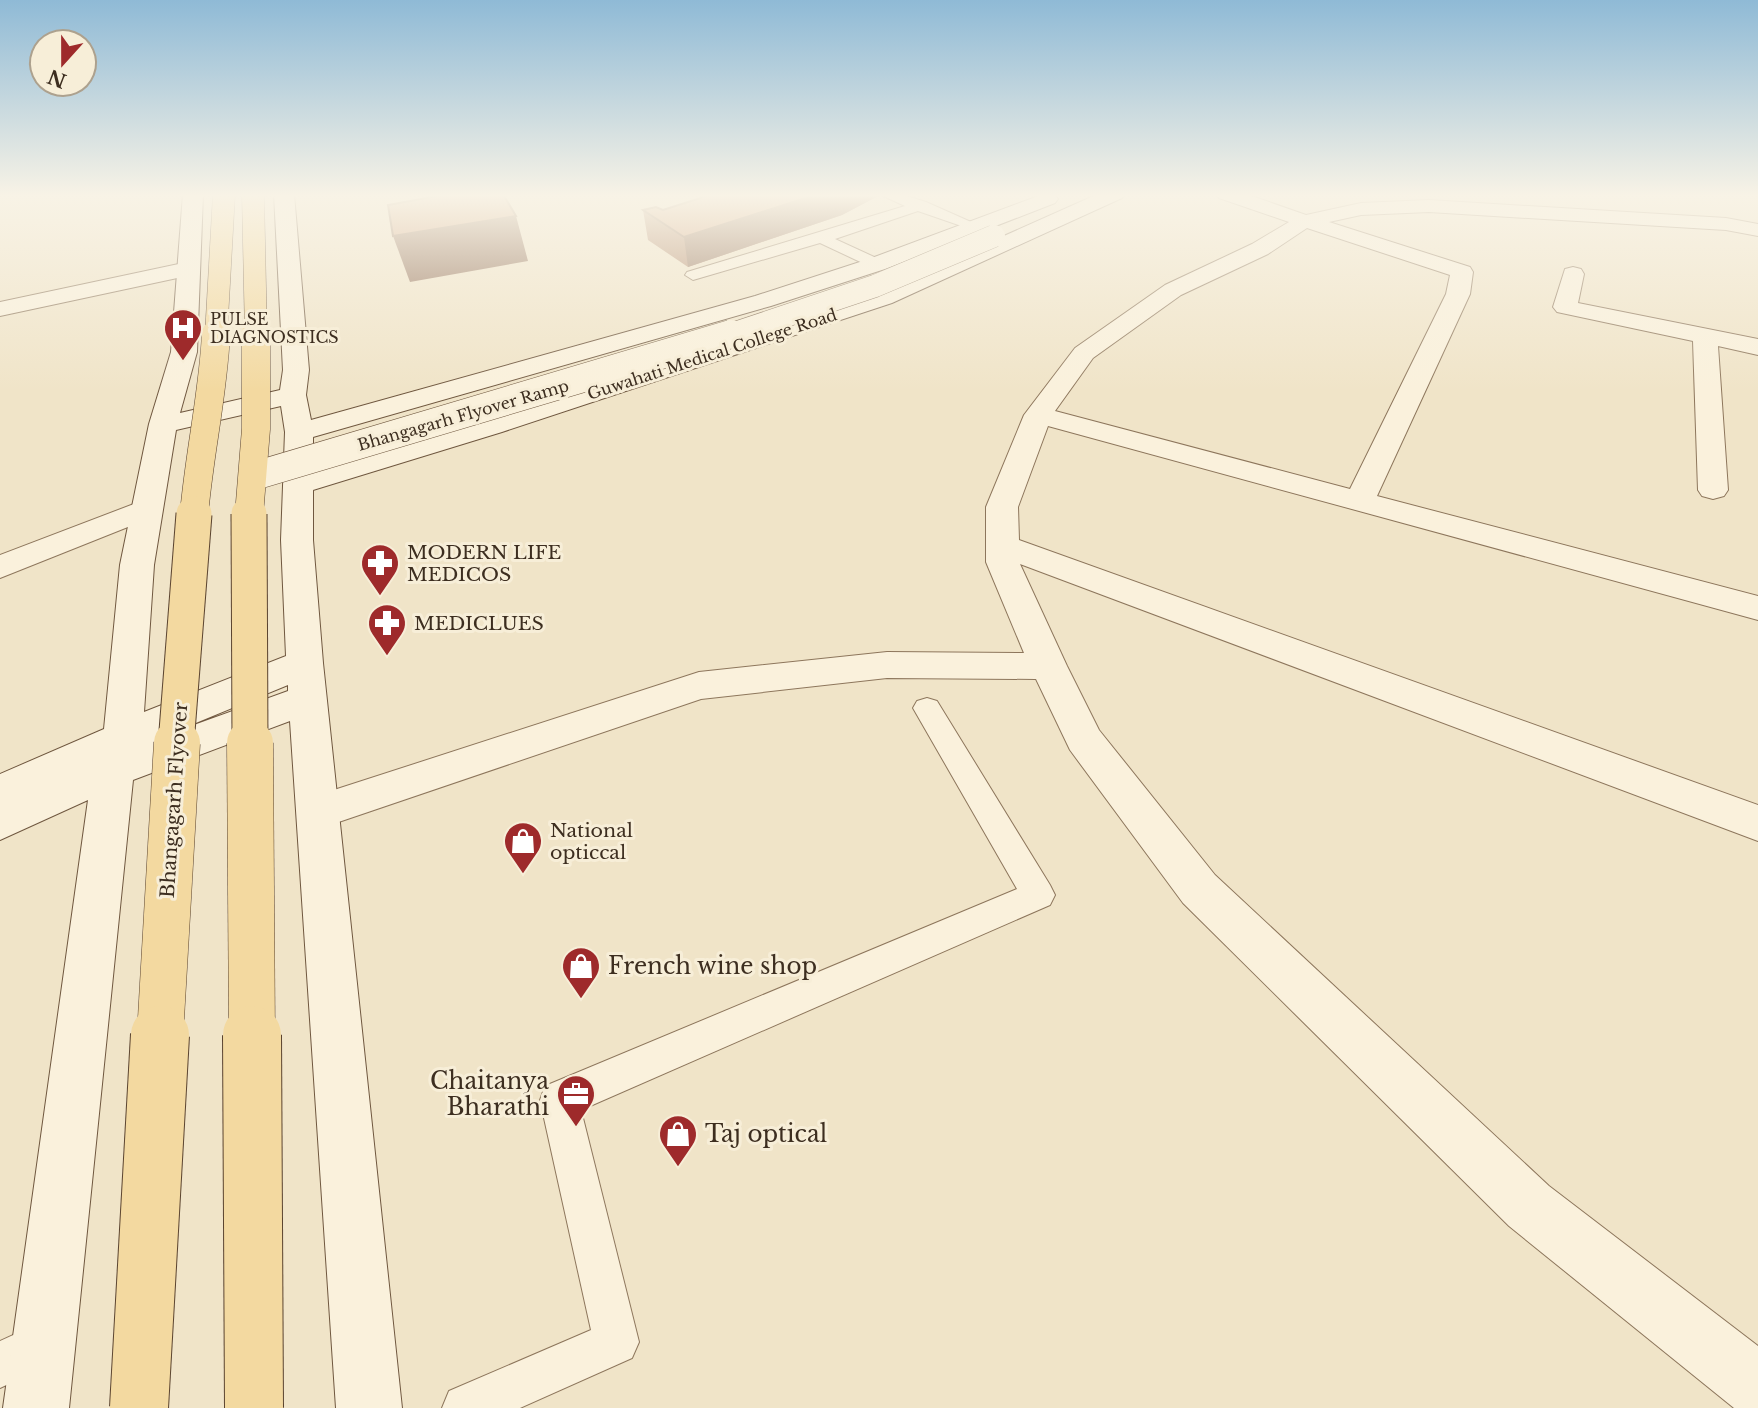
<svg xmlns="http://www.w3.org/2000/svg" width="1758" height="1408" font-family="'Libre Baskerville',serif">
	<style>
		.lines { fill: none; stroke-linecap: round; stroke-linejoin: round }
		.service-casing { stroke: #8d765c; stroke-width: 2 }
		.minor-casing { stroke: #8d765c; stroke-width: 2 }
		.secondary-casing { stroke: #6f573f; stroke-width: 2 }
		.service { fill: #faf1dc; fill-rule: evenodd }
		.minor { fill: #faf1dc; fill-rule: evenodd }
		.secondary { fill: #faf1dc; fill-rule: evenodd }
		.secondary-bridge-far1-casing { stroke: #6f573f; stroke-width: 23; stroke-linecap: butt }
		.secondary-bridge-casing { stroke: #6f573f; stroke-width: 29; stroke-linecap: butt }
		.primary-bridge-far4-casing { stroke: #5b4430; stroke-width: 23; stroke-linecap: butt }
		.primary-bridge-far3-casing { stroke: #5b4430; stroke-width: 29; stroke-linecap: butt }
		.primary-bridge-far2-casing { stroke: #5b4430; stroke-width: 37; stroke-linecap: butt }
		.primary-bridge-far1-casing { stroke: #5b4430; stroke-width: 47; stroke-linecap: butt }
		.primary-bridge-casing { stroke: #5b4430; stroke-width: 60; stroke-linecap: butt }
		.secondary-bridge-far1 { stroke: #faf1dc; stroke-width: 22 }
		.secondary-bridge { stroke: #faf1dc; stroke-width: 28 }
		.primary-bridge-far4 { stroke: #f3d9a0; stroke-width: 22 }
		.primary-bridge-far3 { stroke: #f3d9a0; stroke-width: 28 }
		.primary-bridge-far2 { stroke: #f3d9a0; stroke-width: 35 }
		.primary-bridge-far1 { stroke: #f3d9a0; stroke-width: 46 }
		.primary-bridge { stroke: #f3d9a0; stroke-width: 58 }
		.wall { fill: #b2896c }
		.shaded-wall { fill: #916f58 }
		.building { fill: #cf9f7d; stroke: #916f58; stroke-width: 2 }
		.labels { text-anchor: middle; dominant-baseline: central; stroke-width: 6; stroke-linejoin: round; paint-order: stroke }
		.far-poi-label { font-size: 16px; fill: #3d2e20; stroke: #f7eed8; text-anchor: start }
		.far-street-label { font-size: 16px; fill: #3d2e20; stroke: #f7eed8 }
		.poi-label { font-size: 19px; fill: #3d2e20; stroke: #f7eed8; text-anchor: start }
		.street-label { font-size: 19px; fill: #3d2e20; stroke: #f7eed8 }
		.near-poi-label { font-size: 23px; fill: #3d2e20; stroke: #f7eed8; text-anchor: start }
	</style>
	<rect width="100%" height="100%" fill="#f0e4c8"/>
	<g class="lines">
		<defs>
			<g id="service">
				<path d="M 879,194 L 900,194 L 926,202 L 980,226 L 973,230 L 918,211 L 835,239 L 883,261 L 885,264 L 883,267 L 871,267 L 820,243 L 693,280 L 685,275 L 687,272 L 905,206 Z"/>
				<path d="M 927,698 L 937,701 L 1050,885 L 1055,895 L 1050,905 L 581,1110 L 639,1342 L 632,1358 L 520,1408 L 442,1408 L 449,1391 L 591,1330 L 540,1100 L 545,1086 L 1017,889 L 913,708 L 917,701 Z"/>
				<path d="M 44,1321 L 60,1328 L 67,1344 L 60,1360 L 0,1388 L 0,1341 Z"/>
			</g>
			<g id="minor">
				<path d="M 1217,194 L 1246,194 L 1306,215 L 1361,203 L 1429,200 L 1726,218 L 1758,224 L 1758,236 L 1726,230 L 1429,212 L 1361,215 L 1329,222 L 1470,267 L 1473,272 L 1470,294 L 1377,496 L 1758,596 L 1758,620 L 1048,426 L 1018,507 L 1019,540 L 1758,805 L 1758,841 L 1020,564 L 1067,666 L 1099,730 L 1215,875 L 1549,1186 L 1758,1346 L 1758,1408 L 1734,1408 L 1509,1226 L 1183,903 L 1070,750 L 1036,679 L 887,678 L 701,699 L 318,829 L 303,824 L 297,812 L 303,800 L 699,672 L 887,652 L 1024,653 L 986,562 L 986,507 L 1024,415 L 1075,348 L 1165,285 L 1252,244 L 1289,222 L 1219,198 ZM 1307,228 L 1450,275 L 1446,294 L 1350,489 L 1055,411 L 1093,358 L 1181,295 L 1268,254 Z"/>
				<path d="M 188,262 L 196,264 L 199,269 L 196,274 L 0,316 L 0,302 Z"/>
				<path d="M 1573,267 L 1581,269 L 1584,274 L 1578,303 L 1758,339 L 1758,355 L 1718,346 L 1728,490 L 1724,496 L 1713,499 L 1702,496 L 1698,490 L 1693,341 L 1557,312 L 1553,307 L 1565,269 Z"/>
				<path d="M 147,499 L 158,501 L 163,508 L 158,515 L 0,578 L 0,555 Z"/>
			</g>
			<path id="secondary" d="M 183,194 L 203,194 L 197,352 L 180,413 L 280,390 L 283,370 L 274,194 L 294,194 L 309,370 L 306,395 L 311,420 L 755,296 L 869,259 L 1041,195 L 1055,195 L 1058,199 L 1055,203 L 885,269 L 771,306 L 313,437 L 313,471 L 482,420 L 876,293 L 1098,194 L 1124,194 L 1122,198 L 892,303 L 502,432 L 313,490 L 313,540 L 323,663 L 402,1408 L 336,1408 L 290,721 L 133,780 L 69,1408 L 3,1408 L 88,800 L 0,840 L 0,774 L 104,729 L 120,565 L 149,424 L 171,352 ZM 281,406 L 285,432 L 281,540 L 286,656 L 144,712 L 154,565 L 176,430 ZM 288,685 L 288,691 L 169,734 Z"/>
		</defs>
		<!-- service casing -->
		<use href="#service" class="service-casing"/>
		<!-- minor casing -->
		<use href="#minor" class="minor-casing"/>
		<!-- secondary casing -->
		<use href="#secondary" class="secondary-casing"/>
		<!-- service -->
		<use href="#service" class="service"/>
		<!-- minor -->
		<use href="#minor" class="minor"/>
		<!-- secondary -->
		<use href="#secondary" class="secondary"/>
		<defs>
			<path id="secondary-bridge-far1" d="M 726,336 L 875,286 L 994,236"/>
			<path id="secondary-bridge" d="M 254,476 L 731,334"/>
			<g id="primary-bridge-far4">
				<path d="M 253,194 L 256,336"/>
				<path d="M 216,336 L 224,194"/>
			</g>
			<g id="primary-bridge-far3">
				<path d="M 194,515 C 199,455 213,395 216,334"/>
				<path d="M 249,515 L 256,429 L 256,334"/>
			</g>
			<g id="primary-bridge-far2">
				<path d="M 249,514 L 250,744"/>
				<path d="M 176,744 L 194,514"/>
			</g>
			<g id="primary-bridge-far1">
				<path d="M 250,743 L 252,1036"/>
				<path d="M 160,1036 L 177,743"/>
			</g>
			<g id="primary-bridge">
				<path d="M 252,1035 L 254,1408"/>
				<path d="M 139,1408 L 160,1035"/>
			</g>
		</defs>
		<!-- secondary-bridge-far1 casing -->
		<use href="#secondary-bridge-far1" class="secondary-bridge-far1-casing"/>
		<!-- secondary-bridge casing -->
		<use href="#secondary-bridge" class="secondary-bridge-casing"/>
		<!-- primary-bridge-far4 casing -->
		<use href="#primary-bridge-far4" class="primary-bridge-far4-casing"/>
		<!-- primary-bridge-far3 casing -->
		<use href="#primary-bridge-far3" class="primary-bridge-far3-casing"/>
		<!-- primary-bridge-far2 casing -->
		<use href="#primary-bridge-far2" class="primary-bridge-far2-casing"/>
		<!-- primary-bridge-far1 casing -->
		<use href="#primary-bridge-far1" class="primary-bridge-far1-casing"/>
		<!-- primary-bridge casing -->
		<use href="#primary-bridge" class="primary-bridge-casing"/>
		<!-- secondary-bridge-far1 -->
		<use href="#secondary-bridge-far1" class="secondary-bridge-far1"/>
		<!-- secondary-bridge -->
		<use href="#secondary-bridge" class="secondary-bridge"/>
		<!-- primary-bridge-far4 -->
		<use href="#primary-bridge-far4" class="primary-bridge-far4"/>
		<!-- primary-bridge-far3 -->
		<use href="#primary-bridge-far3" class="primary-bridge-far3"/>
		<!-- primary-bridge-far2 -->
		<use href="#primary-bridge-far2" class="primary-bridge-far2"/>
		<!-- primary-bridge-far1 -->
		<use href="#primary-bridge-far1" class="primary-bridge-far1"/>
		<!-- primary-bridge -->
		<use href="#primary-bridge" class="primary-bridge"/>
	</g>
	<!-- wall -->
	<path class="wall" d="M 878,196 L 842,215 L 688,267 L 648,240 L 643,210 L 663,210 Z"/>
	<!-- shaded-wall -->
	<g class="shaded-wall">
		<path d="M 818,194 L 878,194 L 878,196 L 842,215 L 688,267 L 684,237 Z"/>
		<path d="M 516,216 L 528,261 L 410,282 L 393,236 Z"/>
	</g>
	<!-- building -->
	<g class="building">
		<path d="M 448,194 L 503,194 L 516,216 L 393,236 L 388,205 Z"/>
		<path d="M 713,194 L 818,194 L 684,237 L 643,210 L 656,207 L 663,210 Z"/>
	</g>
	<!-- sky -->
	<linearGradient id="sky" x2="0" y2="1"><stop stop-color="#8fbad6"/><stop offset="0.5" stop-color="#f8f3e6"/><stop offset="1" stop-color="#f8f3e6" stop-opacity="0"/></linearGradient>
	<rect width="1758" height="391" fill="url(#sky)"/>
	<!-- icons -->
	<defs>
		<symbol id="hospital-pin" viewBox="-11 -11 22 30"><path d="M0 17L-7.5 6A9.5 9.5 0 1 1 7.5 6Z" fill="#9e2a2b" stroke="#f7eed8"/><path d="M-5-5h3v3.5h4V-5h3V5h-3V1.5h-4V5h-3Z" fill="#fff"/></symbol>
		<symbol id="pharmacy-pin" viewBox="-11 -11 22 30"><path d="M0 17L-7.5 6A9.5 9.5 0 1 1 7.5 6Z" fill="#9e2a2b" stroke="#f7eed8"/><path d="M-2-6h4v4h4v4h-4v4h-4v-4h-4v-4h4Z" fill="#fff"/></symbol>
		<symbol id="shop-pin" viewBox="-11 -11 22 30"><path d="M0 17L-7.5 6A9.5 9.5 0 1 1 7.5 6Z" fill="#9e2a2b" stroke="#f7eed8"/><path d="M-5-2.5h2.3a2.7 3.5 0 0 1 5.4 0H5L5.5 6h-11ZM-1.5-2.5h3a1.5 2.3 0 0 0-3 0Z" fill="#fff"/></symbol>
		<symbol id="office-pin" viewBox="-11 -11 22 30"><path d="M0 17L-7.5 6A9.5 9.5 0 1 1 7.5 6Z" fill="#9e2a2b" stroke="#f7eed8"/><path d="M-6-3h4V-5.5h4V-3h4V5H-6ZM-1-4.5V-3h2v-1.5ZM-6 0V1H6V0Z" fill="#fff"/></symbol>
	</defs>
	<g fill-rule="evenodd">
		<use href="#hospital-pin" x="161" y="306" width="44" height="60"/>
		<use href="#pharmacy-pin" x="358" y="541" width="44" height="60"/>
		<use href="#pharmacy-pin" x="365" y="601" width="44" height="60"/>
		<use href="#shop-pin" x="501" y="819" width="44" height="60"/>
		<use href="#shop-pin" x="559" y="944" width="44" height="60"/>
		<use href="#office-pin" x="554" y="1072" width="44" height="60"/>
		<use href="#shop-pin" x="656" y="1112" width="44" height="60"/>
	</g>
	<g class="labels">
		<!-- far-poi labels -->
		<g class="far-poi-label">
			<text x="210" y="319">PULSE<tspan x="210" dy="18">DIAGNOSTICS</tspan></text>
		</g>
		<!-- far-street labels -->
		<g class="far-street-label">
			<text transform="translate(712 354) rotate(-18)">Guwahati Medical College Road</text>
			<text transform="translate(463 415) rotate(-16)">Bhangagarh Flyover Ramp</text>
		</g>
		<!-- poi labels -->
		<g class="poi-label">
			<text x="407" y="552">MODERN LIFE<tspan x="407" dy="22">MEDICOS</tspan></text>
			<text x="414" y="623">MEDICLUES</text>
			<text x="550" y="830">National<tspan x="550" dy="22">opticcal</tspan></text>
		</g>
		<!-- street labels -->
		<g class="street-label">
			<text transform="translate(174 800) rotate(-86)">Bhangagarh Flyover</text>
		</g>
		<!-- near-poi labels -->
		<g class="near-poi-label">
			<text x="608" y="966">French wine shop</text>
			<text x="549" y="1081" text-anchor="end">Chaitanya<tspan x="549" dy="26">Bharathi</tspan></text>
			<text x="705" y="1134">Taj optical</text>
		</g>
	</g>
	<!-- north arrow -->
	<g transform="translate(63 63) rotate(201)"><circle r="33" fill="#f7eed8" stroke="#ada18e" stroke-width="2"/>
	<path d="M0-5L12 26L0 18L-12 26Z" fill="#9e2a2b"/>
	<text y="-10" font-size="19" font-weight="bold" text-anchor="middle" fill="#3d2e20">N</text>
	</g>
</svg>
